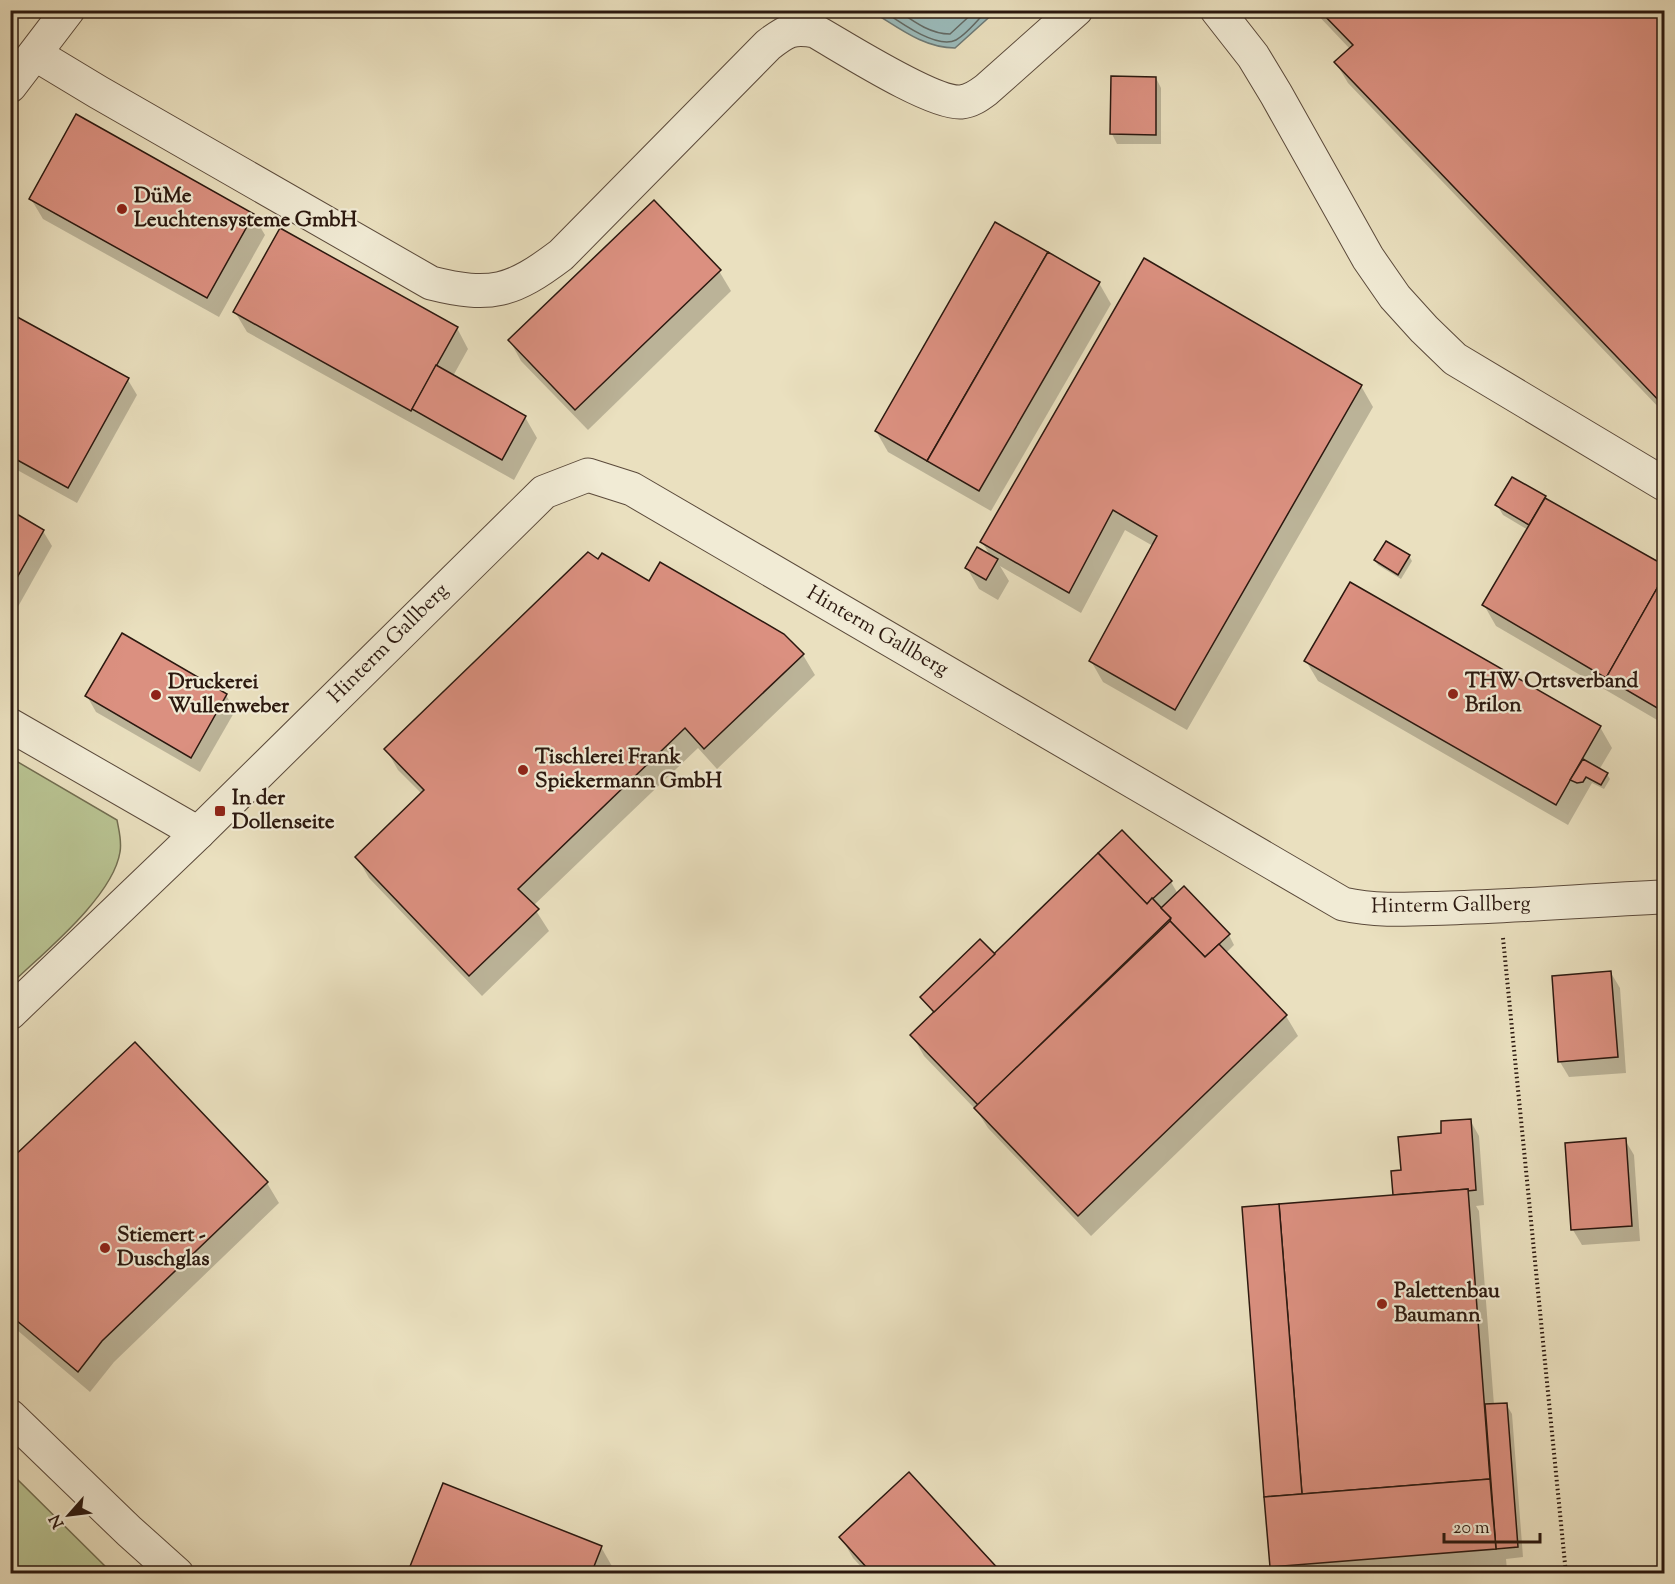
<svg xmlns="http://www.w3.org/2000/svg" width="1675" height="1584" font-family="'Sorts Mill Goudy',serif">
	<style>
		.green { fill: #b8c291; stroke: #726d50; stroke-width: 1.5 }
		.water { fill: #9bbbbb; stroke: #6e7a76; stroke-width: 1.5 }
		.shadow { fill: #0003 }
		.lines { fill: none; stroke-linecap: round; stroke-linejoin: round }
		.shore { stroke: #636a65; stroke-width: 1.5 }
		.building { fill: #db9080; stroke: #2b180f; stroke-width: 1.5 }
		.minor-casing { stroke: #5b4a3b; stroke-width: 35 }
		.path { stroke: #2b180f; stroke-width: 4; stroke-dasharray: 1.5 3; stroke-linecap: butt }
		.minor { stroke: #f1ebd5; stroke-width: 33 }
		.poi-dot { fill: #8f2418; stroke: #f1ebd5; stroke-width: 2 }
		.labels { text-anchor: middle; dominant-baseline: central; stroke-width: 4.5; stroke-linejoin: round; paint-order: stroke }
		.poi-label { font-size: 21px; font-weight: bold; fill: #2b180f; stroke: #f1ebd5; text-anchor: start }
		.street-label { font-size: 21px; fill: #2b180f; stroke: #f1ebd5 }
	</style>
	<rect width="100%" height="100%" fill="#eae0bf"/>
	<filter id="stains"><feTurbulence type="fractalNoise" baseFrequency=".00333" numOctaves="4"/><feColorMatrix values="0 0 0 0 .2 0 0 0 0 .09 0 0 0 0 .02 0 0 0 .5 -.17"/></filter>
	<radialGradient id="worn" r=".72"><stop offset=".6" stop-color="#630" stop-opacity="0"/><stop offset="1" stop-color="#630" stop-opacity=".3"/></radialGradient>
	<!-- green -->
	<g class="green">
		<path d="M 11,758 L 117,820 C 119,831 122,841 120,852 C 113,897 43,953 11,984 Z"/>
		<path d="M 11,1472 L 13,1475 L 112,1573 L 11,1573 Z"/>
	</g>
	<!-- water -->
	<path class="water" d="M 871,11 L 996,11 L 955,48 C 923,48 898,27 871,11 Z"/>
	<!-- shadow -->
	<g class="shadow">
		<path d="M 1313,10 L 1664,10 L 1664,413 L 1348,83 L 1336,63 L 1350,49 Z"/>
		<path d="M 1156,78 L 1161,88 L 1161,144 L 1117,144 L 1112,134 Z"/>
		<path d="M 31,199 L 253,215 L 265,235 L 219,317 L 43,219 Z"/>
		<path d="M 996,224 L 1099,283 L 1111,304 L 991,511 L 888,452 L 876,431 Z"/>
		<path d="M 719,271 L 731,291 L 588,430 L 521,361 L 510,341 Z"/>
		<path d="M 235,312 L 457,328 L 468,349 L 453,376 L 525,417 L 537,438 L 514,480 L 247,332 Z"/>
		<path d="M 10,314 L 128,380 L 137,395 L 77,503 L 10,466 Z"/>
		<path d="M 1361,386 L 1373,407 L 1187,730 L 1103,682 L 1091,661 L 1153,546 L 1125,530 L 1081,613 L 1000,566 L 1009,581 L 998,600 L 979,589 L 967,568 L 991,557 L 982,542 Z"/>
		<path d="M 1545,497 L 1548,501 L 1664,568 L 1664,724 L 1496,626 L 1484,605 L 1528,530 L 1503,515 L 1497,505 Z"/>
		<path d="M 10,512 L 43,531 L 52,546 L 10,621 Z"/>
		<path d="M 1409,556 L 1412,561 L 1401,579 L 1378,565 L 1375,561 Z"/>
		<path d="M 599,561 L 803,655 L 815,675 L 717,769 L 698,748 L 533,906 L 549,931 L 482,996 L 369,878 L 357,857 L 422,794 L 398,770 L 386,749 Z"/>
		<path d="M 122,635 L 226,695 L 235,711 L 200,772 L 96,712 L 87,696 Z"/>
		<path d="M 1306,661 L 1600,727 L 1612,748 L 1599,770 L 1607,774 L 1610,779 L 1604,789 L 1592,783 L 1568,825 L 1318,681 Z"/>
		<path d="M 1122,832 L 1171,882 L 1178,894 L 1229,935 L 1234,945 L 1226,953 L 1286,1016 L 1298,1036 L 1091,1236 L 988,1128 L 977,1111 L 924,1056 L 912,1035 L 934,1014 L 922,997 L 995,956 Z"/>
		<path d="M 1611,973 L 1620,988 L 1626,1073 L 1569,1077 L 1560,1062 Z"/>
		<path d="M 135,1044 L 267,1183 L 279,1203 L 114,1362 L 90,1392 L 10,1324 L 10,1162 Z"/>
		<path d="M 1470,1120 L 1479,1136 L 1484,1205 L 1476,1206 L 1479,1211 L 1494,1405 L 1506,1404 L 1512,1414 L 1523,1557 L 1506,1559 L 1507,1570 L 1456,1574 L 1276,1574 L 1271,1566 L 1403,1171 L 1443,1134 Z"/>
		<path d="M 1625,1140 L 1634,1155 L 1640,1241 L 1582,1245 L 1573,1230 Z"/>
		<path d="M 841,1537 L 1001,1574 L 866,1572 L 853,1558 Z"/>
		<path d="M 601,1547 L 613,1568 L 611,1574 L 409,1574 Z"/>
	</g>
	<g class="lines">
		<!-- shore -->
		<g class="shore">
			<path d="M 882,10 C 898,21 937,50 956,40 C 967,34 978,20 987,10"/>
			<path d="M 897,10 C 913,21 930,34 950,34 L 976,10"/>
		</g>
	</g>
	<!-- building -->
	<g class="building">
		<path d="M 1319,10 L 1664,10 L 1664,406 L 1334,62 L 1353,45 Z"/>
		<path d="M 1111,76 L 1156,77 L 1156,135 L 1110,134 Z"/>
		<path d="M 76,114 L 254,214 L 207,298 L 29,199 Z"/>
		<path d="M 654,200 L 721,270 L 575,410 L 508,340 Z"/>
		<path d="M 995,222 L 1048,252 L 927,461 L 875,431 Z"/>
		<path d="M 280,228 L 458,327 L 411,411 L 233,312 Z"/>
		<path d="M 1048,252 L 1100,282 L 979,491 L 927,461 Z"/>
		<path d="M 1144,258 L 1362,385 L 1175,710 L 1089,661 L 1157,536 L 1113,510 L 1069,593 L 980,542 Z"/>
		<path d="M 10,313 L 129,378 L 68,488 L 10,456 Z"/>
		<path d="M 436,365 L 526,416 L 502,460 L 412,409 Z"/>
		<path d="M 1512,477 L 1546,496 L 1529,525 L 1495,505 Z"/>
		<path d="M 1545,498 L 1664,565 L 1664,576 L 1606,678 L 1482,605 Z"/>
		<path d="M 10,510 L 44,530 L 10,590 Z"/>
		<path d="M 1386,541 L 1410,555 L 1398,575 L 1374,560 Z"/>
		<path d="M 977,547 L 998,559 L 986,580 L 965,568 Z"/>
		<path d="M 588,552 L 598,559 L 602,553 L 649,581 L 660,562 L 784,634 L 804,654 L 704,749 L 685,728 L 518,889 L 539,909 L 469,976 L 355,857 L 424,790 L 384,749 Z"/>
		<path d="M 1664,576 L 1664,712 L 1606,678 Z"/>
		<path d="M 1350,582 L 1601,726 L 1556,805 L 1304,661 Z"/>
		<path d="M 122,633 L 227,694 L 191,758 L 85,696 Z"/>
		<path d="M 1583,759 L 1608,773 L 1601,785 L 1586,777 L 1583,782 L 1577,783 L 1570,780 Z"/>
		<path d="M 1122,830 L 1172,881 L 1147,904 L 1098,853 Z"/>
		<path d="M 1098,853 L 1147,904 L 1152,898 L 1171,918 L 978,1105 L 910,1035 Z"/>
		<path d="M 1184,886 L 1230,934 L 1205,957 L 1170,921 L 1171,918 L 1161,908 Z"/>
		<path d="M 1170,921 L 1205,957 L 1219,944 L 1287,1015 L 1078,1216 L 974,1108 Z"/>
		<path d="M 980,939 L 995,954 L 934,1012 L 920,997 Z"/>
		<path d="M 1611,971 L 1618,1057 L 1558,1062 L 1552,976 Z"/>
		<path d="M 135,1042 L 268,1182 L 102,1341 L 78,1372 L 10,1315 L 10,1160 Z"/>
		<path d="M 1471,1119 L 1476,1190 L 1468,1191 L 1468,1189 L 1393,1195 L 1391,1171 L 1401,1170 L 1398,1137 L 1441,1133 L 1441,1121 Z"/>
		<path d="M 1626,1138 L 1632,1226 L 1571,1230 L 1565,1143 Z"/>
		<path d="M 1468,1189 L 1490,1479 L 1302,1494 L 1279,1204 Z"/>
		<path d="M 1279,1204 L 1302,1494 L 1264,1497 L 1242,1207 Z"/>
		<path d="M 1507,1403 L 1518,1547 L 1496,1549 L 1485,1404 Z"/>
		<path d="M 909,1472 L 1003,1574 L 863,1574 L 868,1569 L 839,1537 Z"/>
		<path d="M 1490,1479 L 1496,1549 L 1270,1567 L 1264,1497 Z"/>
		<path d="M 443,1483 L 602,1546 L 591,1574 L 407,1574 Z"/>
	</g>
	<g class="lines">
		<defs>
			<g id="minor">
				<path d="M 1217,10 L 1253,56 L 1276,94 L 1368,258 L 1395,297 L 1424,329 L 1455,359 L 1664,484"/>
				<path d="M 35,54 L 98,92 L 431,283 C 491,298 512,292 561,255 L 768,45 C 786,31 792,27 815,31 C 845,48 932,104 961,102 C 971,101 978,96 986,90 L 1076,10"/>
				<path d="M 10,86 L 68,10"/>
				<path d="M 10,725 L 198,833"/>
				<path d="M 10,1013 L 198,833 L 544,492 L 588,475 L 632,489 L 1343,904 C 1378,912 1413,909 1449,908 C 1521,906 1593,900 1664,897"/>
				<path d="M 10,1416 L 129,1531 L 177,1574"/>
			</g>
		</defs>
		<!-- minor casing -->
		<use href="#minor" class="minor-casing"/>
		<!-- path -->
		<path class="path" d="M 1503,938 L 1566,1574"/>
		<!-- minor -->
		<use href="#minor" class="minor"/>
	</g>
	<!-- markers -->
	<g class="poi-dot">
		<circle cx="122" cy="209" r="6"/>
		<circle cx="1453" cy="694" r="6"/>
		<circle cx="156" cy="695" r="6"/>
		<circle cx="523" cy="770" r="6"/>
		<rect x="214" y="805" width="12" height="12" rx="3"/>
		<circle cx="105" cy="1248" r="6"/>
		<circle cx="1382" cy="1304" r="6"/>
	</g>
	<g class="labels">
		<!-- poi labels -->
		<g class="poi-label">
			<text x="134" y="197">DüMe<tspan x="134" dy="24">Leuchtensysteme GmbH</tspan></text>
			<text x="1465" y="682">THW Ortsverband<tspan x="1465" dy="24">Brilon</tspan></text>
			<text x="168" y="683">Druckerei<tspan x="168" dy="24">Wullenweber</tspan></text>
			<text x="535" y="758">Tischlerei Frank<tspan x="535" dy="24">Spiekermann GmbH</tspan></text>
			<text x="232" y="799">In der<tspan x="232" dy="24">Dollenseite</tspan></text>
			<text x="117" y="1236">Stiemert -<tspan x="117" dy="24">Duschglas</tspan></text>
			<text x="1394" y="1292">Palettenbau<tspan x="1394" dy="24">Baumann</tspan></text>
		</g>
		<!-- street labels -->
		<g class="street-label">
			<text transform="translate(877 632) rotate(30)">Hinterm Gallberg</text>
			<text transform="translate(389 644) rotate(-45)">Hinterm Gallberg</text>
			<text transform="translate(1451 906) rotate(-1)">Hinterm Gallberg</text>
		</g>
	</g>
	<!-- margin -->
	<rect width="1675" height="1584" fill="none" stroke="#eae0bf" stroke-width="36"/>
	<rect x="12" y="12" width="1651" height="1560" fill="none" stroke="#2b180f" stroke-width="3"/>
	<rect x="18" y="18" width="1639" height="1548" fill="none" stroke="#2b180f" stroke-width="1.5"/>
	<!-- north arrow -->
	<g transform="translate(69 1515) rotate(242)" stroke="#f1ebd5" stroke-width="4.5" paint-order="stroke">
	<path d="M0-4.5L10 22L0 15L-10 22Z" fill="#2b180f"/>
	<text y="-9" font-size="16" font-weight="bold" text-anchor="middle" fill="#2b180f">N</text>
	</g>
	<!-- scale -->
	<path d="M1444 1533v9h96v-9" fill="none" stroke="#2b180f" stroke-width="3"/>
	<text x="1453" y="1533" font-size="18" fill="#2b180f" stroke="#f1ebd5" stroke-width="4.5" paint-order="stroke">20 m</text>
	<rect width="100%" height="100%" filter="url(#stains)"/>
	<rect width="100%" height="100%" fill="url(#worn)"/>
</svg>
